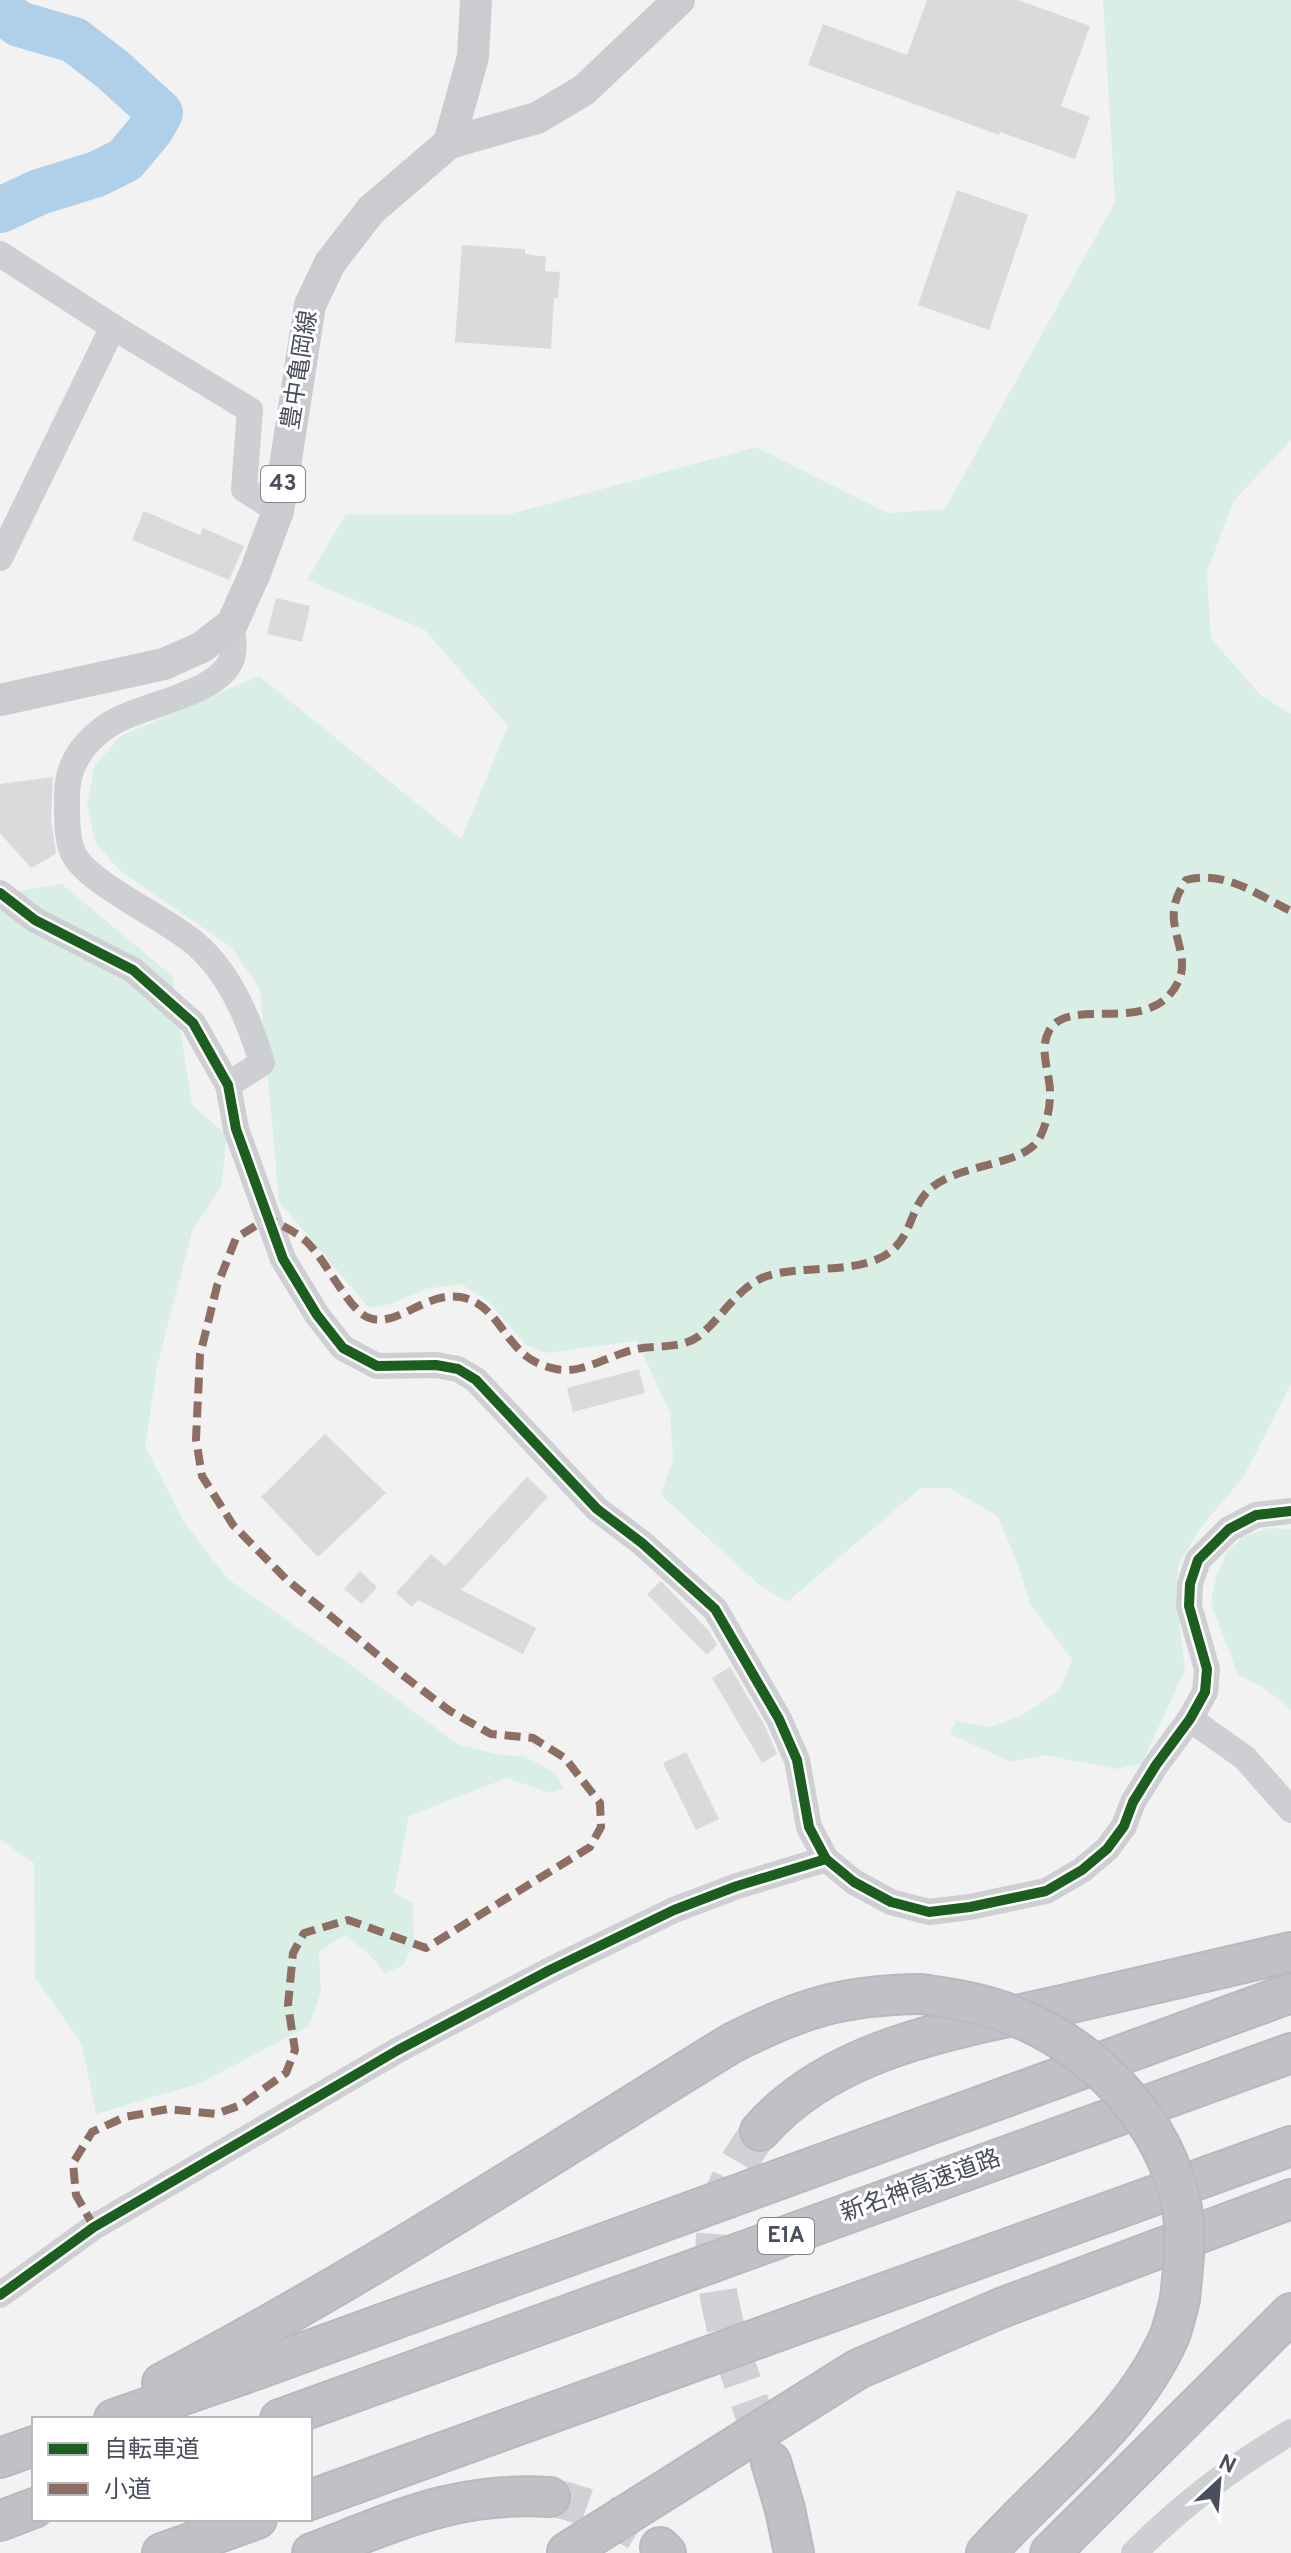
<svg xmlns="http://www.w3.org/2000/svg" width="1291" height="2553" font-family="Overpass,'Noto Sans JP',sans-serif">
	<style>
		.green { fill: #d9efe6 }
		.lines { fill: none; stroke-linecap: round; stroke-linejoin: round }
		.river { stroke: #b0d0e9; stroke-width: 46 }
		.building { fill: #d9dadc }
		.highway-tunnel { stroke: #d0d1d4; stroke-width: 38; stroke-dasharray: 38 19; stroke-linecap: butt }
		.highway-casing { stroke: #b7b9c0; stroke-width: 42 }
		.minor { stroke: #cecfd2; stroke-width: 26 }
		.major { stroke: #cacccf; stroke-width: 32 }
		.highway { stroke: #bfc1c7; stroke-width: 38 }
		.highway-bridge-casing { stroke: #b7b9c0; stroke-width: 42; stroke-linecap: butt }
		.highway-bridge { stroke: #bfc1c7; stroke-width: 38 }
		.quiet { stroke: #8d6e63; stroke-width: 8; stroke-dasharray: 16 8; stroke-linecap: butt }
		.cycleway-casing { stroke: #fff; stroke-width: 15 }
		.cycleway { stroke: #1b5e20; stroke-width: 10 }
		.labels { text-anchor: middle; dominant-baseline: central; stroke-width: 6; stroke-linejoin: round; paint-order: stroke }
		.shield { fill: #fff; stroke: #80848e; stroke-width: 2 }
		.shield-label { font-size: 22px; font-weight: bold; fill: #4a4f5d }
		.street-label { font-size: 24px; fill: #4a4f5d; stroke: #fff }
	</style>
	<rect width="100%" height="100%" fill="#f2f2f2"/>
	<!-- green -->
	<g class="green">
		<path d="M 1103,0 L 1291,0 L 1291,440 L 1233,502 L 1207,572 L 1211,639 L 1261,695 L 1291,714 L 1291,1384 L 1244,1476 L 1198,1531 L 1178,1566 L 1176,1596 L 1185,1670 L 1142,1763 L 1117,1769 L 1044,1755 L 1011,1762 L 950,1734 L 956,1721 L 991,1727 L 1024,1714 L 1060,1690 L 1072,1659 L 1031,1606 L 1018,1565 L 998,1516 L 949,1488 L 921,1488 L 787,1602 L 757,1583 L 661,1495 L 673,1459 L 670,1413 L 637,1341 L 545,1353 L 525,1344 L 488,1301 L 461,1284 L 425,1289 L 391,1304 L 369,1308 L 279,1202 L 260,989 L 231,947 L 120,871 L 95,842 L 87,805 L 94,767 L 120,736 L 259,676 L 461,839 L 508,726 L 425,630 L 307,580 L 346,514 L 507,515 L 756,447 L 887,513 L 945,509 L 1115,202 Z"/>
		<path d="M 62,884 L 172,976 L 192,1105 L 227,1135 L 221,1187 L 192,1231 L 157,1368 L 145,1446 L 184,1522 L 228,1579 L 337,1655 L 459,1745 L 500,1755 L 524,1756 L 555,1773 L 564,1789 L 549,1793 L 507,1778 L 409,1816 L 394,1893 L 413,1903 L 414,1942 L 404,1965 L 385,1973 L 369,1954 L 345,1935 L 319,1952 L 321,1992 L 309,2026 L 198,2084 L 96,2114 L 82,2045 L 35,1977 L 34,1863 L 0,1840 L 0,894 Z"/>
		<path d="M 1269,1528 L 1291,1529 L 1291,1710 L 1264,1688 L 1238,1675 L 1211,1603 L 1216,1577 L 1226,1553 L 1242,1537 Z"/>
	</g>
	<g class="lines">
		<!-- river -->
		<path class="river" d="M 0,10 L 19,24 L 74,40 L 113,70 L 160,113 L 151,129 L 125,160 L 97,174 L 39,192 L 0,210"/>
	</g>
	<!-- building -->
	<g class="building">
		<path d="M 927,0 L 1018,0 L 1090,26 L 1061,106 L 1090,117 L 1075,159 L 1000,132 L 999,135 L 808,65 L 823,24 L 907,55 Z"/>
		<path d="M 957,190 L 1028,215 L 989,330 L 918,305 Z"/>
		<path d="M 462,245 L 525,249 L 525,254 L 546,257 L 545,271 L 560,272 L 558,298 L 554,298 L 551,349 L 455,342 Z"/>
		<path d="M 144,511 L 200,535 L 203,528 L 244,546 L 229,580 L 132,540 Z"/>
		<path d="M 276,598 L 310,606 L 302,642 L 267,634 Z"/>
		<path d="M 53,777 L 51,819 L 56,854 L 31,868 L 0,833 L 0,784 Z"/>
		<path d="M 639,1369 L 645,1393 L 573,1412 L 567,1388 Z"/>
		<path d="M 325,1434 L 386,1493 L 318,1557 L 261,1497 Z"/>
		<path d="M 527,1477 L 548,1497 L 461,1590 L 536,1628 L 523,1654 L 418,1600 L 412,1607 L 396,1593 L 431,1554 L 445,1566 Z"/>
		<path d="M 360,1571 L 377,1587 L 362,1604 L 344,1589 Z"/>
		<path d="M 661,1581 L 709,1631 L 717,1645 L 707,1655 L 647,1594 Z"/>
		<path d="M 730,1667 L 765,1726 L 777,1754 L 762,1763 L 712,1678 Z"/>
		<path d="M 686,1752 L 719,1819 L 696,1830 L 663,1763 Z"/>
	</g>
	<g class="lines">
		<!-- highway-tunnel -->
		<g class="highway-tunnel">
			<path d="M 760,2131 C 742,2156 725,2183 718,2213 C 702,2293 745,2385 770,2459"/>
			<path d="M 550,2497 C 592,2506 626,2522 660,2547"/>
		</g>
		<defs>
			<g id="highway">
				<path d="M 760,2131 C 836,2044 964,2028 1071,2003 C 1144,1986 1218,1969 1291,1952"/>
				<path d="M 162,2383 C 358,2280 544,2159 732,2043 C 801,2008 843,1995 921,1994"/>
				<path d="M 114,2419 L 258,2369 L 1291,1993"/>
				<path d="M 280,2419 L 1291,2053"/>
				<path d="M 0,2458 L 34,2446"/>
				<path d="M 771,2462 L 785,2509 L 794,2553"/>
				<path d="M 310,2500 L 1291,2146"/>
				<path d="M 0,2521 L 34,2508"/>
				<path d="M 660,2547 L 666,2553"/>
				<path d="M 567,2552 L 858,2369 L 1001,2308 L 1291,2199"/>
				<path d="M 162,2553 L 257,2519"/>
				<path d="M 312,2553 C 397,2521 456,2491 550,2497"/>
				<path d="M 986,2553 C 1048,2483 1132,2423 1170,2335 C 1174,2324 1177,2311 1180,2299"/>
				<path d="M 1050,2553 L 1291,2313"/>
			</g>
		</defs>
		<!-- highway casing -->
		<use href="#highway" class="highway-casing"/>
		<!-- minor -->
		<g class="minor">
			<path d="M 0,254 L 113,327 L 250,410 L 244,489 L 278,511"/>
			<path d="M 0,558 L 113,327"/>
			<path d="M 0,893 L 35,920 L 133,970 L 193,1023 L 228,1085 L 236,1129 L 283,1259 L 317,1315 L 343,1348 L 377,1366 L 436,1365 L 458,1369 L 476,1380 L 597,1509 L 642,1543 L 715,1609 L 779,1719 L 797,1760 L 809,1827 L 826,1859 L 854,1882 L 891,1902 L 929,1912 L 970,1907 L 1046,1891 L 1082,1870 L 1107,1849 L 1124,1826 L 1133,1802 L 1156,1765 L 1190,1719 L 1205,1692 L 1207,1669 L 1189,1606 L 1190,1584 L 1198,1560 L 1229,1529 L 1256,1515 L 1291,1511"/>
			<path d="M 228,1085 L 262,1063 C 250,1022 231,976 199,947 C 171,920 87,884 73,853 C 66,838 67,814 67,798 C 66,765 84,741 110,724 C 140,704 226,694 233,654 C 235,645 232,633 232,624"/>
			<path d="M 1190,1719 L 1245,1758 L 1291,1810"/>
			<path d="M 0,2295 L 94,2227 L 398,2050 L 550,1970 L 674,1910 L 737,1886 L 826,1859"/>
			<path d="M 1134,2553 C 1183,2504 1231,2468 1291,2432"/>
		</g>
		<!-- major -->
		<g class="major">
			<path d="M 449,143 L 473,57 L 476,0"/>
			<path d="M 0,700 L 164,664 L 202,647 L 232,624 L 255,573 L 278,511 L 310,305 L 330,263 L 371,210 L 449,143 L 537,118 L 584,90 L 679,0"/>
		</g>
		<!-- highway -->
		<use href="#highway" class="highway"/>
		<defs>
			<path id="highway-bridge" d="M 921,1994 C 949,1998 977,2002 1004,2012 C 1089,2043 1165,2117 1182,2208 C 1187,2238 1183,2269 1180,2299"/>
		</defs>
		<!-- highway-bridge casing -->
		<use href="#highway-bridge" class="highway-bridge-casing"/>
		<!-- highway-bridge -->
		<use href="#highway-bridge" class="highway-bridge"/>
		<!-- quiet -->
		<path class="quiet" d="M 94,2227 L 76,2195 L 73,2163 L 92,2132 L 125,2117 L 168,2109 L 216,2114 L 241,2105 L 286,2073 L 295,2050 L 288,2005 L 293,1953 L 304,1933 L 348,1920 L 426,1948 L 590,1847 L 601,1827 L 600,1803 L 565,1758 L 533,1738 L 491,1734 L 450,1711 L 397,1671 L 286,1579 L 233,1525 L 202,1476 L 196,1439 L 200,1355 L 217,1286 L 236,1238 L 268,1218 C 280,1225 297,1232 307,1242 C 325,1260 344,1300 362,1314 C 391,1335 423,1291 460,1297 C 493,1302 502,1337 526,1356 C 533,1362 546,1367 556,1369 C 582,1375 611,1354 637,1349 C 657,1345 682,1349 699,1336 C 723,1317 738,1286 767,1276 C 800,1265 849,1274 882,1257 C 913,1241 908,1210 929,1190 C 957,1163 1022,1167 1039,1139 C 1046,1126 1050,1109 1050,1095 C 1051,1075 1038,1050 1049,1031 C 1070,993 1152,1040 1179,980 C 1189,957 1171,933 1174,910 C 1175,899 1180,890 1186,880 C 1225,870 1256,894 1291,911"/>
		<defs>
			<g id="cycleway">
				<path d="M 0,893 L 35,920 L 133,970 L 193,1023 L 228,1085 L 236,1129 L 283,1259 L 317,1315 L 343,1348 L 377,1366 L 436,1365 L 458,1369 L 476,1380 L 597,1509 L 642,1543 L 715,1609 L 779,1719 L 797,1760 L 809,1827 L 826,1859 L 854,1882 L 891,1902 L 929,1912 L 970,1907 L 1046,1891 L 1082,1870 L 1107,1849 L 1124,1826 L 1133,1802 L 1156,1765 L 1190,1719 L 1205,1692 L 1207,1669 L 1189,1606 L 1190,1584 L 1198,1560 L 1229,1529 L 1256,1515 L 1291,1511"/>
				<path d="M 0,2295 L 94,2227 L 398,2050 L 550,1970 L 674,1910 L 737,1886 L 826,1859"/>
			</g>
		</defs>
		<!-- cycleway casing -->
		<use href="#cycleway" class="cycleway-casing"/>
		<!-- cycleway -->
		<use href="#cycleway" class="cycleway"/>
	</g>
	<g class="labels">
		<!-- shield labels -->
		<g class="shield">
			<rect x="261" y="466" width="44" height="36" rx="6"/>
			<rect x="758" y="2218" width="56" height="36" rx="6"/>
		</g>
		<g class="shield-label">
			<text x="283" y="484">43</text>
			<text x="786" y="2236">E1A</text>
		</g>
		<!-- street labels -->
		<g class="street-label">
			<text transform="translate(301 370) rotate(-81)">豊中亀岡線</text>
			<text transform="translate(921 2187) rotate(-20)">新名神高速道路</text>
		</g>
	</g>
	<!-- legend -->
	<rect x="32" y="2417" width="280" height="104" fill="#ffffff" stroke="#b7b9be" stroke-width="2"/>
	<rect x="48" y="2443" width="40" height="12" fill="#1b5e20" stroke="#b7b9be" stroke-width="2"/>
	<text x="104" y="2457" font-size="24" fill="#4a4f5d">自転車道</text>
	<rect x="48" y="2483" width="40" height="12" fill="#8d6e63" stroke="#b7b9be" stroke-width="2"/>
	<text x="104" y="2497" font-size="24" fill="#4a4f5d">小道</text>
	<!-- north arrow -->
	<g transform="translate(1219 2481) rotate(26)" stroke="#ffffff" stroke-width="6" paint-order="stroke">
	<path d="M0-6L14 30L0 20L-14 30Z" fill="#4a4f5d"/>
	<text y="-12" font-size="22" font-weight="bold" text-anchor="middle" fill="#4a4f5d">N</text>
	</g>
</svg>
